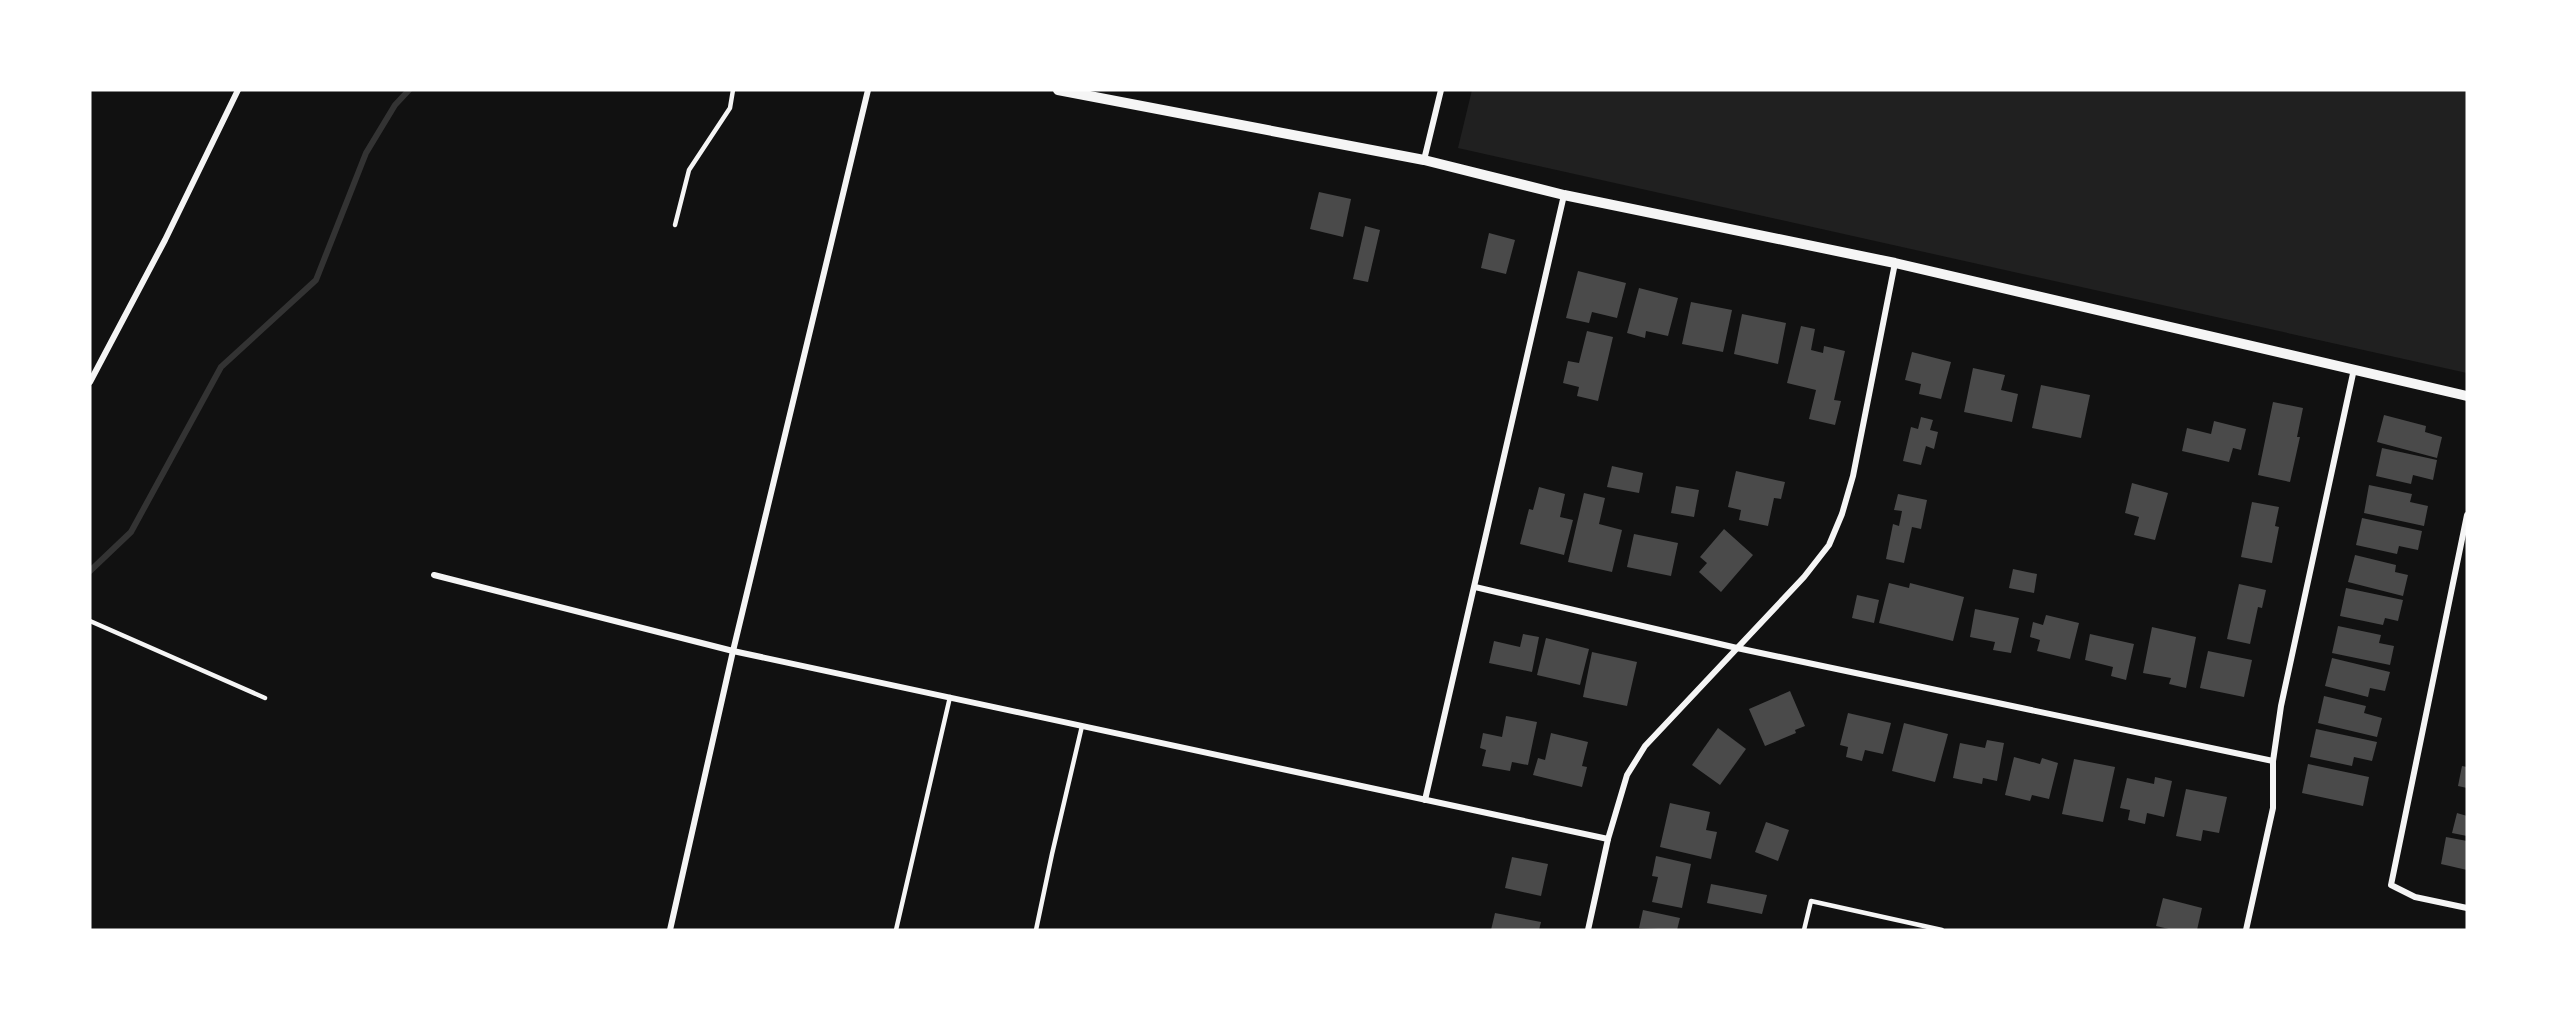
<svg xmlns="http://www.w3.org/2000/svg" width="2557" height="1020" font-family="Merriweather,serif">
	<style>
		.green { fill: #202020 }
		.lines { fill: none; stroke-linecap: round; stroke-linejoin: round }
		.stream { stroke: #333; stroke-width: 6 }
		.building { fill: #4a4a4a }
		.service { stroke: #f5f5f5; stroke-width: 4.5 }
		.minor { stroke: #f5f5f5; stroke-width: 6 }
		.tertiary { stroke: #f5f5f5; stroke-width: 10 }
	</style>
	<rect width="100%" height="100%" fill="#111"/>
	<!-- green -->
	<path class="green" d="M 1472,90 L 2467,90 L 2467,373 L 1458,148 Z"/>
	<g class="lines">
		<!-- stream -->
		<path class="stream" d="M 90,571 L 131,532 L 221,367 L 316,280 L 366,153 L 395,105 L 409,90"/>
	</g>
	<!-- building -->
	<g class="building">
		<path d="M 1319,192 L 1351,199 L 1343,237 L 1310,229 Z"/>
		<path d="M 1365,226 L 1380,230 L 1368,282 L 1353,279 Z"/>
		<path d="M 1489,233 L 1515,240 L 1506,274 L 1481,268 Z"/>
		<path d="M 1578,271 L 1626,283 L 1617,318 L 1592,312 L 1589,323 L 1566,318 Z"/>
		<path d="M 1639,288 L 1678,298 L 1668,336 L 1646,331 L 1645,338 L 1627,333 Z"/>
		<path d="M 1691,302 L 1732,310 L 1723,352 L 1682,344 Z"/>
		<path d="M 1742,314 L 1786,323 L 1778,364 L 1734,354 Z"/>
		<path d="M 1801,326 L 1815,329 L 1811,350 L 1823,353 L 1824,346 L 1845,351 L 1834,400 L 1841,401 L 1835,425 L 1809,419 L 1816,390 L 1787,383 Z"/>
		<path d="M 1587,331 L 1613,337 L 1598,401 L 1577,396 L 1579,387 L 1563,383 L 1568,361 L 1579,363 Z"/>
		<path d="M 1912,352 L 1951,362 L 1941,399 L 1919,394 L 1921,384 L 1905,380 Z"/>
		<path d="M 1973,368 L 2005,375 L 2001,390 L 2018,394 L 2012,422 L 1964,412 Z"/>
		<path d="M 2041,385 L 2090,395 L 2081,438 L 2032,428 Z"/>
		<path d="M 2273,402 L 2303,408 L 2297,437 L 2300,437 L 2290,482 L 2258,475 Z"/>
		<path d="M 2384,415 L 2426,426 L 2425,432 L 2442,437 L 2437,458 L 2377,442 Z"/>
		<path d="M 1921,417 L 1933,420 L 1930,430 L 1938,432 L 1934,449 L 1926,446 L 1921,465 L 1903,461 L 1911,427 L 1918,429 Z"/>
		<path d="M 2214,421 L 2246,429 L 2241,450 L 2233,448 L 2229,462 L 2182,451 L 2187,428 L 2211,434 Z"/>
		<path d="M 2382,448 L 2437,460 L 2433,480 L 2413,475 L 2411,484 L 2376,476 Z"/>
		<path d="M 1612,466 L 1643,473 L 1639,493 L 1607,487 Z"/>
		<path d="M 1736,471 L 1785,482 L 1781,499 L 1774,498 L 1768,526 L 1739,520 L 1741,510 L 1728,507 Z"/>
		<path d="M 2132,483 L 2168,493 L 2155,540 L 2134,535 L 2139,517 L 2125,513 Z"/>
		<path d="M 2369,485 L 2412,494 L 2410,502 L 2428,506 L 2424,526 L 2364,513 Z"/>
		<path d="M 1676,486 L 1699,490 L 1694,517 L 1671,513 Z"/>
		<path d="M 1539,487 L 1565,494 L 1560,517 L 1573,520 L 1564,555 L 1520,544 L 1529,509 L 1533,510 Z"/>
		<path d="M 1584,493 L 1605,498 L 1599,524 L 1622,530 L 1612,572 L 1568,562 Z"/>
		<path d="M 1898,494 L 1927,500 L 1921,529 L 1912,527 L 1904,563 L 1886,559 L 1893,524 L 1899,526 L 1902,511 L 1894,510 Z"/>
		<path d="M 2252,502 L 2279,507 L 2275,526 L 2279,527 L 2272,563 L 2241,557 Z"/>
		<path d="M 2362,518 L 2422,531 L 2418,550 L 2399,546 L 2397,554 L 2356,545 Z"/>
		<path d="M 1724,529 L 1753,555 L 1721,592 L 1699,572 L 1707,563 L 1700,557 Z"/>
		<path d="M 1634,534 L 1678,543 L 1671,576 L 1627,567 Z"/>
		<path d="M 2355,555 L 2396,565 L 2395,572 L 2408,575 L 2403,596 L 2348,582 Z"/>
		<path d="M 2013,569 L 2037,574 L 2034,593 L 2009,588 Z"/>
		<path d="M 1889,583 L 1909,588 L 1910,583 L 1964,597 L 1953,641 L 1879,623 Z"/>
		<path d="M 2239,584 L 2266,590 L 2262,608 L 2258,607 L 2250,644 L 2227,639 Z"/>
		<path d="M 2346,588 L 2403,600 L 2398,621 L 2385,618 L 2383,625 L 2340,616 Z"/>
		<path d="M 1857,595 L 1879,600 L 1874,623 L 1852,618 Z"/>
		<path d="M 1975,609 L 2019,618 L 2011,653 L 1993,650 L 1995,642 L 1970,637 Z"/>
		<path d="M 2046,615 L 2079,623 L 2070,659 L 2037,651 L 2040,640 L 2030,637 L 2033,622 L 2043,625 Z"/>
		<path d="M 2338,626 L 2381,635 L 2379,643 L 2394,646 L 2390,665 L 2332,653 Z"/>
		<path d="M 2152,627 L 2196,637 L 2186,688 L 2169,684 L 2171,678 L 2143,673 Z"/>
		<path d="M 1523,634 L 1539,637 L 1532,672 L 1489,663 L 1494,641 L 1520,647 Z"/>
		<path d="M 2090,634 L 2134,644 L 2126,680 L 2111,676 L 2113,667 L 2085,660 Z"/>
		<path d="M 1546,638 L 1589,649 L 1580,685 L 1537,675 Z"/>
		<path d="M 2208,651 L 2252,660 L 2244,697 L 2200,688 Z"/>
		<path d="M 1592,652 L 1637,662 L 1627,706 L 1583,697 Z"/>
		<path d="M 2332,658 L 2390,672 L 2385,691 L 2370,688 L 2368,697 L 2325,686 Z"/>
		<path d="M 1790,691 L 1805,726 L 1795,730 L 1796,733 L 1765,746 L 1749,709 Z"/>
		<path d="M 2324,696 L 2366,706 L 2364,713 L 2382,718 L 2377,737 L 2318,723 Z"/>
		<path d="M 1848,713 L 1891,723 L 1883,754 L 1865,750 L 1862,761 L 1846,757 L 1848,747 L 1840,745 Z"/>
		<path d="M 1506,716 L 1537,722 L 1528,765 L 1512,762 L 1510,771 L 1482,766 L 1486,750 L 1480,748 L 1483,733 L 1502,737 Z"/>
		<path d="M 1904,723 L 1948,734 L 1935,782 L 1892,771 Z"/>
		<path d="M 1718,728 L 1746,749 L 1720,785 L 1692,765 Z"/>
		<path d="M 2316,729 L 2377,742 L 2372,761 L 2354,757 L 2352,766 L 2310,757 Z"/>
		<path d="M 1551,733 L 1588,742 L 1582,766 L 1587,767 L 1582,787 L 1533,775 L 1538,758 L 1545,760 Z"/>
		<path d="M 1987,740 L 2004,743 L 1997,781 L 1983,778 L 1982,784 L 1953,778 L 1960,743 L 1985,748 Z"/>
		<path d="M 2014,757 L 2040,764 L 2042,758 L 2058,763 L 2049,799 L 2032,795 L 2030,801 L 2005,795 Z"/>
		<path d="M 2074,759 L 2115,767 L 2103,822 L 2062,814 Z"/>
		<path d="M 2308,764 L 2369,777 L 2363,806 L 2302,793 Z"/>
		<path d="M 2462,766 L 2467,767 L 2467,788 L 2458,786 Z"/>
		<path d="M 2155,777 L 2172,781 L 2164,817 L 2147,813 L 2145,824 L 2128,820 L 2130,810 L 2120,808 L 2127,778 L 2154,784 Z"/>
		<path d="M 2186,789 L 2227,797 L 2219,833 L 2203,830 L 2201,841 L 2176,836 Z"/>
		<path d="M 1670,803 L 1710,812 L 1706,830 L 1717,832 L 1711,859 L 1660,847 Z"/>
		<path d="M 2457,813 L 2467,816 L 2467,836 L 2452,833 Z"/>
		<path d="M 1766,822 L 1789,830 L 1778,861 L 1755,852 Z"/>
		<path d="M 2446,837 L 2467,841 L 2467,870 L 2441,864 Z"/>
		<path d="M 1656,856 L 1691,864 L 1682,908 L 1652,902 L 1658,877 L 1652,876 Z"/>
		<path d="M 1512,857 L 1548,864 L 1541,896 L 1505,888 Z"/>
		<path d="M 1711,884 L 1767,895 L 1762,914 L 1707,903 Z"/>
		<path d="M 2163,898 L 2202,908 L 2197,930 L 2173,930 L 2156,926 Z"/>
		<path d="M 1643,910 L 1680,918 L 1677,930 L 1639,928 Z"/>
		<path d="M 1495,913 L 1541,922 L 1539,930 L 1491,930 Z"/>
	</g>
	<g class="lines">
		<!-- service -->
		<g class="service">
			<path d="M 675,225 L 689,170 L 730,108 L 733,90"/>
			<path d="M 90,621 L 265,698"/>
			<path d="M 896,930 L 950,697"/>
			<path d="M 1036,930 L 1052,854 L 1082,726"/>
			<path d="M 1804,930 L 1811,901 L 1942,930"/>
		</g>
		<!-- minor -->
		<g class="minor">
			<path d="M 1424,160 L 1441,90"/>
			<path d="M 90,382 L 165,240 L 238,90"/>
			<path d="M 2467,515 L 2391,885 L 2415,897 L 2467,908"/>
			<path d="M 434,575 L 733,651 L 1608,839"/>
			<path d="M 1475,587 L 1737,648 L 2273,761"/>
			<path d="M 1425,800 L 1564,195"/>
			<path d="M 670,930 L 733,651 L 868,90"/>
			<path d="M 1588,930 L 1608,839 L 1627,775 L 1645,746 L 1804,577 L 1829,545 L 1842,514 L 1853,476 L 1895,263"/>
			<path d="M 2246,930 L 2273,808 L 2273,761 L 2281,706 L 2354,369"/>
		</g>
		<!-- tertiary -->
		<path class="tertiary" d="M 1058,90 L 1424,160 L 1564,195 L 1895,263 L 2467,396"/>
	</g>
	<!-- border -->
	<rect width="2557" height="1020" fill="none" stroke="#ffffff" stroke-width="183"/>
</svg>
